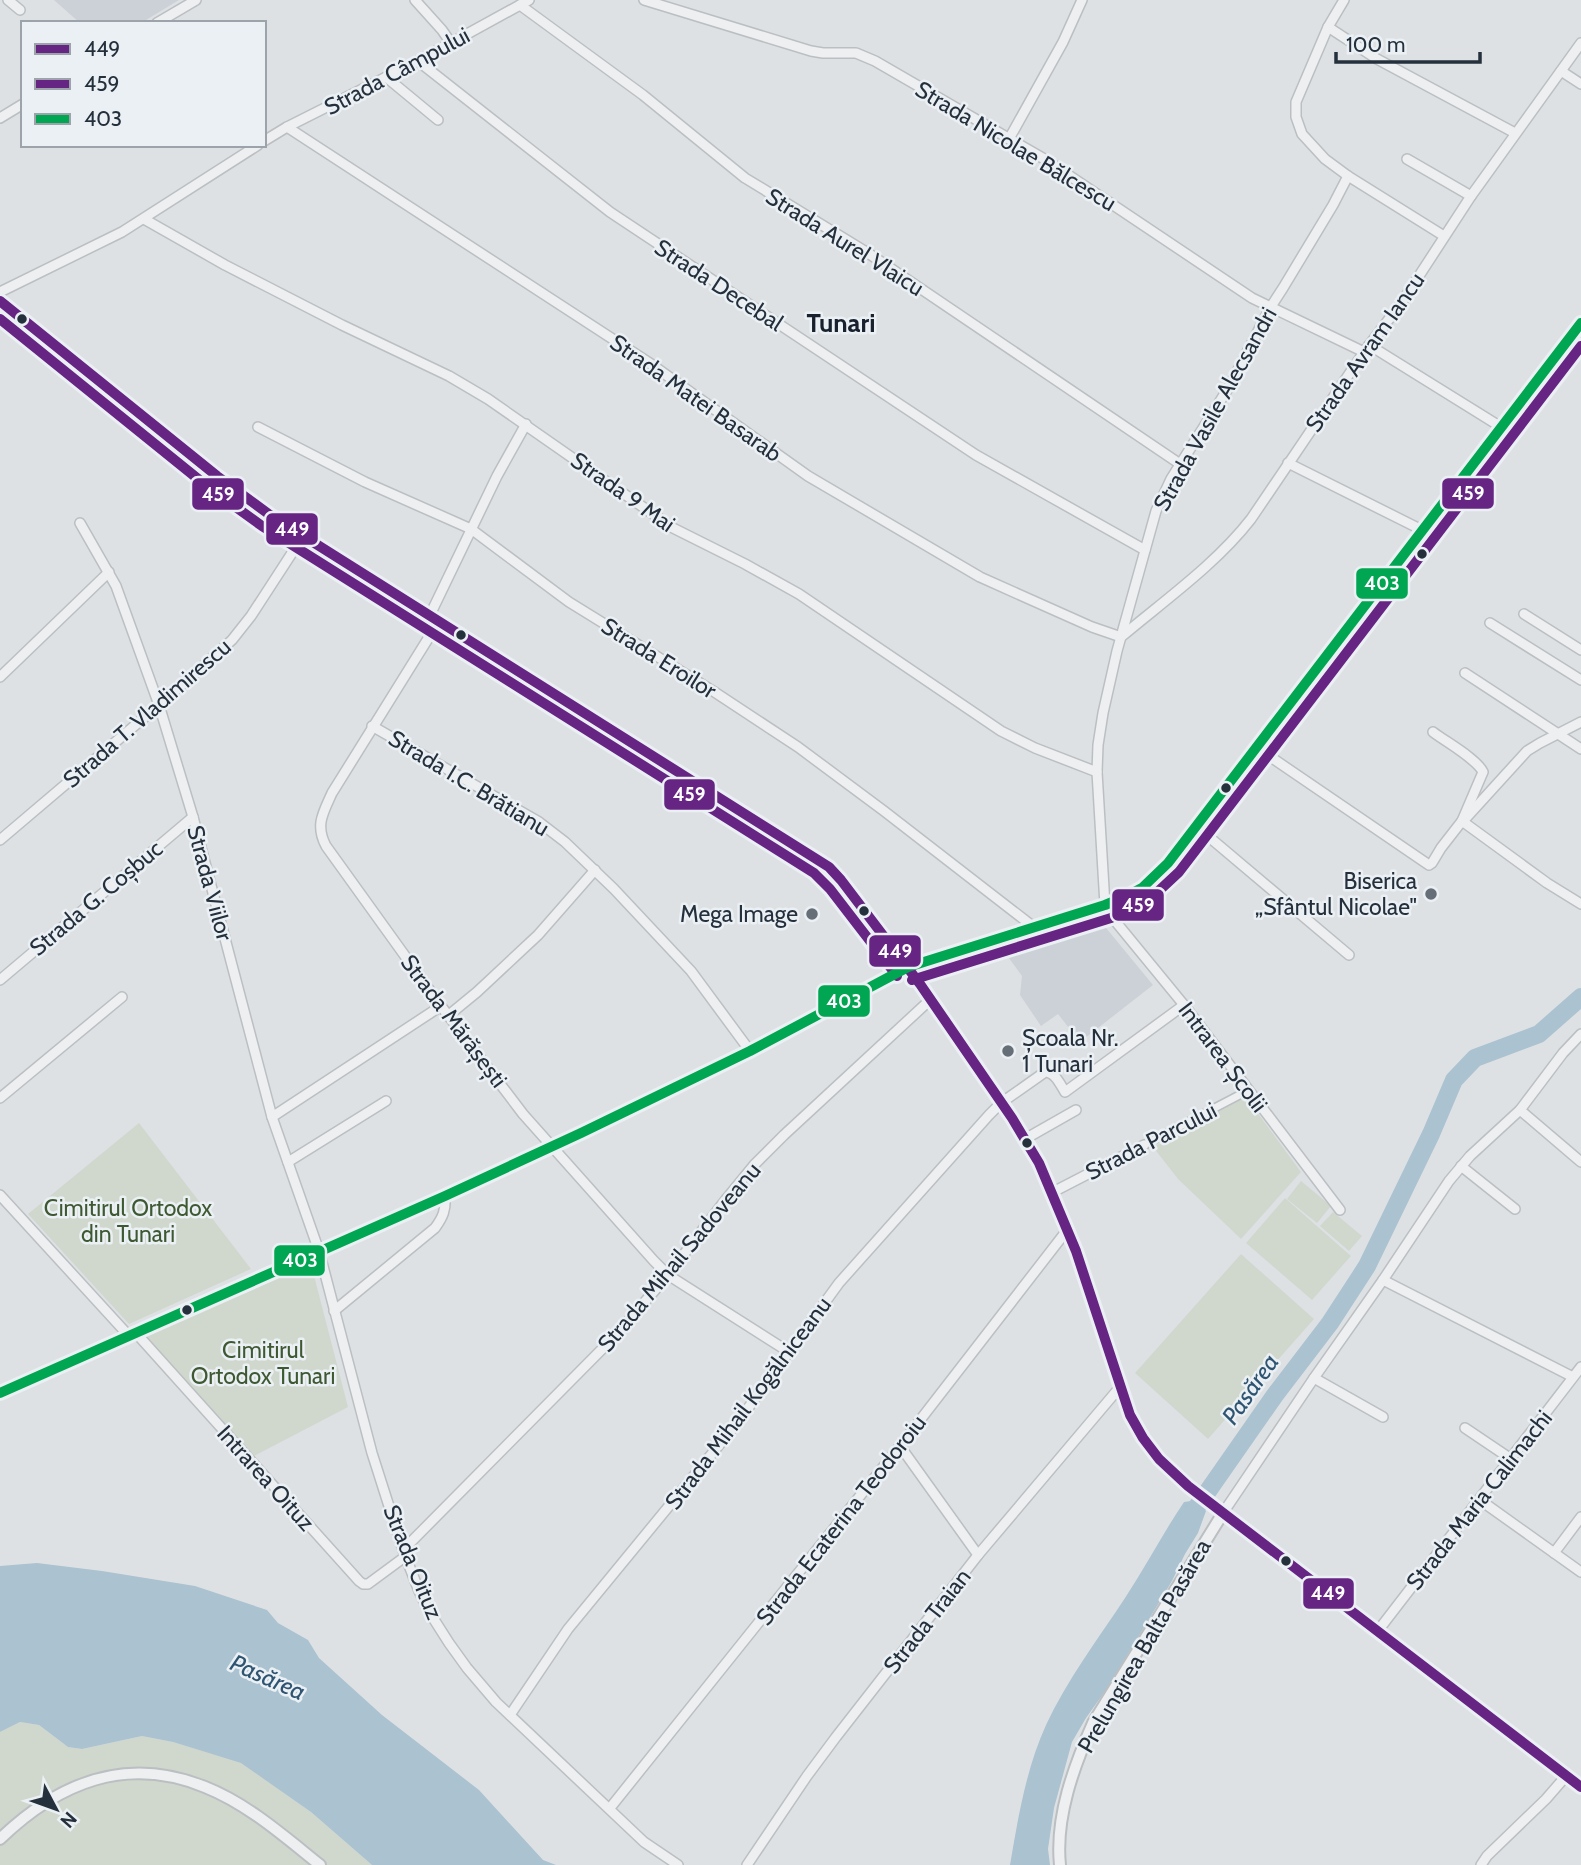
<svg xmlns="http://www.w3.org/2000/svg" width="1581" height="1865" font-family="Cabin,sans-serif">
	<style>
		.built { fill: #ccd1d8 }
		.green { fill: #d0d8ce }
		.water { fill: #abc2d0 }
		.lines { fill: none; stroke-linecap: round; stroke-linejoin: round }
		.river { stroke: #abc2d0; stroke-width: 18 }
		.pedestrian-casing { stroke: #bcbfc2; stroke-width: 10 }
		.minor-casing { stroke: #bcbfc2; stroke-width: 12 }
		.tertiary-casing { stroke: #bcbfc2; stroke-width: 14 }
		.pedestrian { stroke: #edeff1; stroke-width: 7 }
		.minor { stroke: #edeff1; stroke-width: 9 }
		.tertiary { stroke: #edeff1; stroke-width: 10 }
		.secondary { stroke: #bcc0c4; stroke-width: 12 }
		.bus-1-casing { stroke: #ebf0f4; stroke-width: 16 }
		.bus-2-casing { stroke: #ebf0f4; stroke-width: 16 }
		.bus-3-casing { stroke: #ebf0f4; stroke-width: 16 }
		.bus-1 { stroke: #662483; stroke-width: 10 }
		.bus-2 { stroke: #662483; stroke-width: 10 }
		.bus-3 { stroke: #00a651; stroke-width: 10 }
		.bus-dot { fill: #25303d; stroke: #ebf0f4; stroke-width: 2.5 }
		.poi-dot { fill: #666e77; stroke: #ebf0f4; stroke-width: 2.5 }
		.labels { text-anchor: middle; dominant-baseline: central; stroke-width: 5; stroke-linejoin: round; paint-order: stroke }
		.street-label { font-size: 23px; fill: #25303d; stroke: #ebf0f4 }
		.poi-label { font-size: 23px; fill: #25303d; stroke: #ebf0f4; text-anchor: end }
		.park-label { font-size: 23px; fill: #3e5932; stroke: #ebf0f4 }
		.water-label { font-size: 24px; font-style: italic; fill: #2e5472; stroke: #ebf0f4 }
		.quarter-label { font-size: 26px; font-weight: bold; fill: #18212d; stroke: #ebf0f4 }
		.line-badge { stroke: #ebf0f4; stroke-width: 2.5 }
		.badge-label { font-size: 19px; text-anchor: middle; font-weight: bold; fill: #fff }
	</style>
	<rect width="100%" height="100%" fill="#dee1e4"/>
	<!-- built -->
	<g class="built">
		<path d="M 54,0 L 179,0 L 141,23 L 80,23 Z"/>
		<path d="M 1102,923 L 1153,985 L 1080,1042 L 1058,1014 L 1041,1026 L 1020,995 L 1022,976 L 1006,954 Z"/>
	</g>
	<!-- green -->
	<g class="green">
		<path d="M 1246,1097 L 1301,1172 L 1241,1239 L 1178,1179 L 1153,1147 Z"/>
		<path d="M 139,1123 L 251,1269 L 129,1324 L 28,1214 Z"/>
		<path d="M 1301,1181 L 1331,1206 L 1317,1223 L 1287,1199 Z"/>
		<path d="M 1285,1198 L 1351,1256 L 1312,1300 L 1246,1243 Z"/>
		<path d="M 1333,1212 L 1362,1236 L 1349,1251 L 1320,1226 Z"/>
		<path d="M 1241,1254 L 1314,1319 L 1208,1439 L 1135,1373 Z"/>
		<path d="M 311,1264 L 348,1407 L 252,1457 L 144,1337 Z"/>
		<path d="M 20,1722 L 39,1725 L 68,1747 L 82,1749 L 142,1736 L 173,1742 L 242,1763 L 311,1812 L 372,1865 L 0,1865 L 0,1732 Z"/>
	</g>
	<!-- water -->
	<g class="water">
		<path d="M 1191,1501 L 1206,1511 L 1198,1533 L 1185,1554 L 1172,1581 L 1108,1687 L 1086,1718 L 1072,1742 L 1054,1808 L 1048,1849 L 1050,1865 L 1010,1865 C 1018,1818 1026,1769 1046,1725 C 1067,1680 1098,1639 1125,1598 C 1146,1566 1163,1533 1184,1502 Z"/>
		<path d="M 37,1563 L 102,1571 L 195,1586 L 267,1610 L 278,1623 L 308,1640 L 319,1658 L 382,1715 L 479,1790 L 543,1860 L 556,1865 L 372,1865 L 311,1812 L 241,1763 L 173,1742 L 142,1736 L 82,1749 L 68,1747 L 39,1725 L 20,1722 L 0,1732 L 0,1566 Z"/>
	</g>
	<g class="lines">
		<!-- river -->
		<path class="river" d="M 1185,1524 L 1275,1395 L 1330,1323 L 1367,1266 L 1431,1134 L 1454,1080 L 1475,1058 L 1539,1034 L 1581,997"/>
		<defs>
			<path id="pedestrian" d="M 1144,1145 L 1249,1090"/>
			<g id="minor">
				<path d="M 8,0 L 20,10"/>
				<path d="M 415,0 L 442,30 L 451,43"/>
				<path d="M 644,0 L 811,51 L 823,53 L 856,53 L 875,61 L 1046,160 L 1252,298 L 1364,352"/>
				<path d="M 1344,0 L 1328,27 L 1296,102 L 1296,117 L 1302,134 L 1325,159 L 1348,176 L 1444,236"/>
				<path d="M 520,5 L 643,95 L 745,178 L 868,253 L 1180,464"/>
				<path d="M 157,23 L 196,0"/>
				<path d="M 1328,27 L 1377,59 L 1515,133"/>
				<path d="M 418,61 L 610,212 L 976,455 L 1145,550"/>
				<path d="M 1561,71 L 1581,84"/>
				<path d="M 386,77 L 438,120"/>
				<path d="M 0,118 L 23,104"/>
				<path d="M 287,127 L 648,362 L 808,476 L 980,577 L 1092,627 L 1121,637 C 1165,600 1216,564 1251,519 L 1364,352 L 1402,302 L 1471,196 L 1581,43"/>
				<path d="M 1009,139 L 1063,42 L 1082,0"/>
				<path d="M 264,141 L 287,127 L 418,61 L 529,0"/>
				<path d="M 1407,159 L 1471,196"/>
				<path d="M 144,219 L 225,265 L 342,325 L 449,376 L 488,399 L 673,528 L 745,564 L 799,594 L 1001,731 L 1035,748 L 1097,772"/>
				<path d="M 0,292 L 122,232 L 258,145"/>
				<path d="M 1369,345 L 1501,427"/>
				<path d="M 258,427 L 365,482 L 471,529 L 569,602 L 713,691 L 798,747 L 884,811 L 1035,928"/>
				<path d="M 1288,463 L 1422,530"/>
				<path d="M 80,523 L 116,586 L 159,705 L 193,817 L 272,1117 L 319,1251 L 372,1453 L 403,1550 L 419,1591 L 428,1610 L 449,1643 L 467,1668 L 496,1702 L 644,1842 L 678,1865"/>
				<path d="M 1524,614 L 1581,650"/>
				<path d="M 430,615 L 497,476 L 526,424"/>
				<path d="M 439,621 L 332,793 C 323,813 315,825 326,846 L 441,1006 L 523,1114 L 654,1261 L 668,1275 L 789,1352"/>
				<path d="M 1490,623 L 1581,680"/>
				<path d="M 1465,673 L 1581,749"/>
				<path d="M 0,677 L 109,572"/>
				<path d="M 372,726 L 539,822 L 565,842 L 614,889 L 691,971 L 750,1051"/>
				<path d="M 1256,747 L 1429,865 L 1432,863 L 1441,848 L 1462,821 L 1483,772 C 1477,759 1446,742 1433,732"/>
				<path d="M 1466,818 L 1527,751 L 1540,743 L 1581,722"/>
				<path d="M 1462,821 L 1547,883 L 1581,904"/>
				<path d="M 1196,826 L 1349,955"/>
				<path d="M 0,840 L 159,705 L 232,640 L 251,616 L 303,536"/>
				<path d="M 0,980 L 193,817"/>
				<path d="M 449,1015 L 477,992 L 538,935 L 595,870"/>
				<path d="M 0,1098 L 122,997"/>
				<path d="M 1520,1110 L 1581,1162"/>
				<path d="M 272,1117 L 441,1006"/>
				<path d="M 1025,1139 L 1076,1110"/>
				<path d="M 288,1162 L 386,1101"/>
				<path d="M 1461,1166 L 1515,1209"/>
				<path d="M 1053,1192 L 1144,1145"/>
				<path d="M 0,1195 L 129,1336"/>
				<path d="M 1340,1210 L 1184,1005 L 1111,916 L 1105,905 L 1097,772 L 1098,745 L 1103,713 L 1117,651 L 1156,511 L 1171,479 L 1229,387 L 1270,308 L 1283,288 L 1333,205 L 1348,176"/>
				<path d="M 1383,1280 L 1573,1377"/>
				<path d="M 334,1311 L 435,1228 C 443,1217 446,1210 445,1196"/>
				<path d="M 136,1333 L 359,1581 L 363,1584 L 368,1584 L 406,1556"/>
				<path d="M 1314,1378 L 1383,1417"/>
				<path d="M 1465,1428 L 1511,1459"/>
				<path d="M 900,1446 L 978,1555"/>
				<path d="M 1480,1500 L 1581,1572"/>
				<path d="M 1223,1513 L 1314,1378 L 1383,1280 L 1449,1181 L 1470,1156 L 1520,1110 L 1563,1053 L 1581,1034"/>
				<path d="M 403,1550 L 617,1334 L 668,1275 L 727,1198 L 754,1165 L 784,1135 L 930,1000"/>
				<path d="M 1554,1553 L 1581,1517"/>
				<path d="M 1377,1632 L 1581,1367"/>
				<path d="M 510,1715 L 568,1629 L 738,1422 L 839,1283 L 989,1115 L 1001,1103 L 1045,1072 C 1055,1072 1060,1084 1065,1092 L 1184,1005"/>
				<path d="M 610,1808 L 900,1446 L 1068,1229"/>
				<path d="M 747,1865 L 807,1776 L 836,1737 L 978,1555 L 1120,1387"/>
				<path d="M 1481,1865 L 1487,1856 L 1546,1799 L 1566,1776"/>
			</g>
			<g id="tertiary">
				<path d="M 0,1839 C 59,1782 126,1755 205,1787 C 248,1804 285,1837 320,1865"/>
				<path d="M 1060,1865 C 1055,1817 1074,1766 1093,1723 L 1223,1513"/>
			</g>
		</defs>
		<!-- pedestrian casing -->
		<use href="#pedestrian" class="pedestrian-casing"/>
		<!-- minor casing -->
		<use href="#minor" class="minor-casing"/>
		<!-- tertiary casing -->
		<use href="#tertiary" class="tertiary-casing"/>
		<!-- pedestrian -->
		<use href="#pedestrian" class="pedestrian"/>
		<!-- minor -->
		<use href="#minor" class="minor"/>
		<!-- tertiary -->
		<use href="#tertiary" class="tertiary"/>
		<!-- secondary -->
		<g class="secondary">
			<path d="M 0,301 L 217,476 L 270,515 L 829,867 L 841,880 L 920,984 L 1012,1118 L 1039,1163 L 1076,1251 L 1125,1402 C 1139,1437 1158,1463 1188,1486 L 1484,1714 L 1581,1787"/>
			<path d="M 0,1393 L 445,1196 L 581,1133 L 750,1051 L 908,967 L 1105,905 L 1127,896 L 1142,888 L 1168,863 L 1581,323"/>
		</g>
		<defs>
			<path id="bus-1" d="M 0,301 L 217,476 L 270,515 L 829,867 L 841,880 L 920,984 L 1012,1118 L 1039,1163 L 1076,1251 L 1130,1415 L 1143,1438 L 1159,1459 L 1188,1486 L 1581,1787"/>
			<g id="bus-2">
				<path d="M 0,319 L 208,487 L 262,526 L 814,873 L 830,889 L 897,976"/>
				<path d="M 912,980 L 1111,918 L 1149,900 L 1179,872 L 1581,346"/>
			</g>
			<path id="bus-3" d="M 0,1393 L 445,1196 L 581,1133 L 750,1051 L 908,967 L 1105,905 L 1127,896 L 1142,888 L 1168,863 L 1581,323"/>
		</defs>
		<!-- bus-1 casing -->
		<use href="#bus-1" class="bus-1-casing"/>
		<!-- bus-2 casing -->
		<use href="#bus-2" class="bus-2-casing"/>
		<!-- bus-3 casing -->
		<use href="#bus-3" class="bus-3-casing"/>
		<!-- bus-1 -->
		<use href="#bus-1" class="bus-1"/>
		<!-- bus-2 -->
		<use href="#bus-2" class="bus-2"/>
		<!-- bus-3 -->
		<use href="#bus-3" class="bus-3"/>
	</g>
	<!-- markers -->
	<g class="bus-dot">
		<circle cx="22" cy="319" r="6"/>
		<circle cx="1422" cy="554" r="6"/>
		<circle cx="461" cy="635" r="6"/>
		<circle cx="1226" cy="788" r="6"/>
		<circle cx="864" cy="911" r="6"/>
		<circle cx="1027" cy="1143" r="6"/>
		<circle cx="187" cy="1310" r="6"/>
		<circle cx="1286" cy="1561" r="6"/>
	</g>
	<g class="poi-dot">
		<circle cx="1431" cy="894" r="7"/>
		<circle cx="812" cy="914" r="7"/>
		<circle cx="1008" cy="1051" r="7"/>
	</g>
	<g class="labels">
		<!-- street labels -->
		<g class="street-label">
			<text transform="translate(397 71) rotate(-28)">Strada Câmpului</text>
			<text transform="translate(1016 146) rotate(31)">Strada Nicolae Bălcescu</text>
			<text transform="translate(845 242) rotate(32)">Strada Aurel Vlaicu</text>
			<text transform="translate(719 285) rotate(33)">Strada Decebal</text>
			<text transform="translate(1365 352) rotate(-55)">Strada Avram Iancu</text>
			<text transform="translate(696 398) rotate(35)">Strada Matei Basarab</text>
			<text transform="translate(1215 409) rotate(-61)">Strada Vasile Alecsandri</text>
			<text transform="translate(623 492) rotate(35)">Strada 9 Mai</text>
			<text transform="translate(659 658) rotate(32)">Strada Eroilor</text>
			<text transform="translate(147 713) rotate(-41)">Strada T. Vladimirescu</text>
			<text transform="translate(469 783) rotate(31)">Strada I.C. Brătianu</text>
			<text transform="translate(210 883) rotate(75)">Strada Viilor</text>
			<text transform="translate(96 898) rotate(-40)">Strada G. Coșbuc</text>
			<text transform="translate(454 1021) rotate(53)">Strada Mărășești</text>
			<text transform="translate(1223 1057) rotate(53)">Intrarea Școlii</text>
			<text transform="translate(1151 1141) rotate(-27)">Strada Parcului</text>
			<text transform="translate(679 1257) rotate(-50)">Strada Mihail Sadoveanu</text>
			<text transform="translate(748 1403) rotate(-53)">Strada Mihail Kogălniceanu</text>
			<text transform="translate(266 1478) rotate(48)">Intrarea Oituz</text>
			<text transform="translate(1479 1500) rotate(-52)">Strada Maria Calimachi</text>
			<text transform="translate(841 1520) rotate(-52)">Strada Ecaterina Teodoroiu</text>
			<text transform="translate(413 1562) rotate(68)">Strada Oituz</text>
			<text transform="translate(927 1621) rotate(-52)">Strada Traian</text>
			<text transform="translate(1144 1646) rotate(-60)">Prelungirea Balta Pasărea</text>
		</g>
		<!-- poi labels -->
		<g class="poi-label">
			<text x="1417" y="881">Biserica<tspan x="1417" dy="26">„Sfântul Nicolae"</tspan></text>
			<text x="798" y="914">Mega Image</text>
			<text x="1022" y="1038" text-anchor="start">Școala Nr.<tspan x="1022" dy="26">1 Tunari</tspan></text>
		</g>
		<!-- park labels -->
		<g class="park-label">
			<text x="128" y="1208">Cimitirul Ortodox<tspan x="128" dy="26">din Tunari</tspan></text>
			<text x="263" y="1350">Cimitirul<tspan x="263" dy="26">Ortodox Tunari</tspan></text>
		</g>
		<!-- water labels -->
		<g class="water-label">
			<text transform="translate(1250 1389) rotate(-55)">Pasărea</text>
			<text transform="translate(268 1677) rotate(24)">Pasărea</text>
		</g>
		<!-- quarter labels -->
		<g class="quarter-label">
			<text x="841" y="323">Tunari</text>
		</g>
	</g>
	<g class="line-badge">
		<rect x="1441" y="477" width="54" height="33" rx="7" fill="#662483"/>
		<rect x="191" y="477" width="54" height="34" rx="7" fill="#662483"/>
		<rect x="265" y="512" width="54" height="34" rx="7" fill="#662483"/>
		<rect x="1355" y="567" width="54" height="33" rx="7" fill="#00a651"/>
		<rect x="663" y="778" width="53" height="33" rx="7" fill="#662483"/>
		<rect x="1111" y="888" width="54" height="34" rx="7" fill="#662483"/>
		<rect x="868" y="934" width="54" height="34" rx="7" fill="#662483"/>
		<rect x="817" y="984" width="54" height="34" rx="7" fill="#00a651"/>
		<rect x="273" y="1244" width="53" height="33" rx="7" fill="#00a651"/>
		<rect x="1302" y="1577" width="53" height="33" rx="7" fill="#662483"/>
	</g>
	<g class="badge-label">
		<text x="1468" y="500">459</text>
		<text x="218" y="501">459</text>
		<text x="292" y="536">449</text>
		<text x="1382" y="590">403</text>
		<text x="689" y="801">459</text>
		<text x="1138" y="912">459</text>
		<text x="895" y="958">449</text>
		<text x="844" y="1008">403</text>
		<text x="300" y="1267">403</text>
		<text x="1328" y="1600">449</text>
	</g>
	<!-- legend -->
	<rect x="21" y="21" width="245" height="126" fill="#ebf0f4" stroke="#9ca3ab" stroke-width="2"/>
	<rect x="35" y="44" width="35" height="10" fill="#662483" stroke="#9ca3ab" stroke-width="2"/>
	<text x="84" y="56" font-size="21" fill="#25303d">449</text>
	<rect x="35" y="79" width="35" height="10" fill="#662483" stroke="#9ca3ab" stroke-width="2"/>
	<text x="84" y="91" font-size="21" fill="#25303d">459</text>
	<rect x="35" y="114" width="35" height="10" fill="#00a651" stroke="#9ca3ab" stroke-width="2"/>
	<text x="84" y="126" font-size="21" fill="#25303d">403</text>
	<!-- north arrow -->
	<g transform="translate(56 1809) rotate(131)" stroke="#ebf0f4" stroke-width="5" paint-order="stroke">
	<path d="M0-5L12 26L0 18L-12 26Z" fill="#25303d"/>
	<text y="-10" font-size="19" font-weight="bold" text-anchor="middle" fill="#25303d">N</text>
	</g>
	<!-- scale -->
	<path d="M1336 52v10h144v-10" fill="none" stroke="#25303d" stroke-width="3.5"/>
	<text x="1346" y="52" font-size="21" fill="#25303d" stroke="#ebf0f4" stroke-width="5" paint-order="stroke">100 m</text>
</svg>
